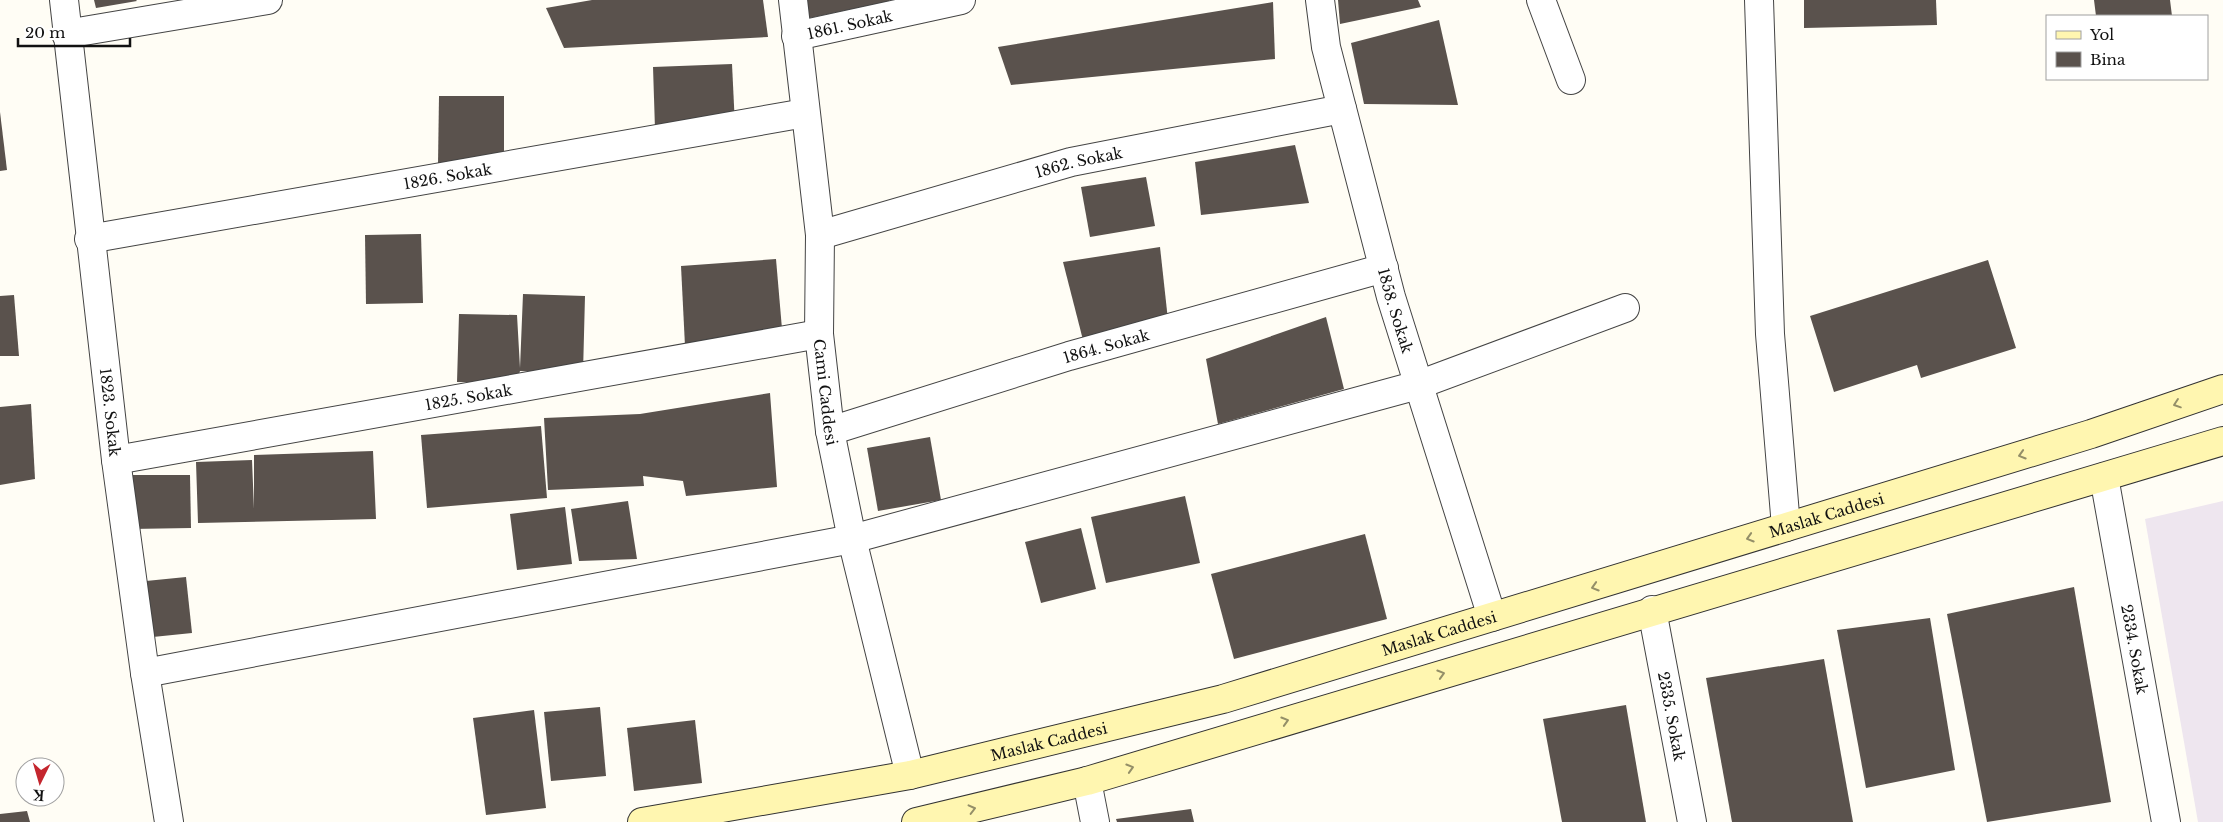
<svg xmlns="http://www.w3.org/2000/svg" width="2223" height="822" font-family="'Libre Baskerville',serif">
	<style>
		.industrial { fill: #eee6ef }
		.building { fill: #5a524d }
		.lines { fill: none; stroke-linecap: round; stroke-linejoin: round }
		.street-casing { stroke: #444; stroke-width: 30 }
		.secondary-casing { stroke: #333; stroke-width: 30 }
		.street { stroke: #fff; stroke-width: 28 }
		.secondary { stroke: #fff6b0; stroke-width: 28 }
		.oneway { stroke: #948f68 }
		.labels { text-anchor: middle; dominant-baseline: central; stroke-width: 5; stroke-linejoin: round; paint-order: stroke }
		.street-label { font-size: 15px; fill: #111; stroke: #fff }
	</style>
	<rect width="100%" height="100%" fill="#fffdf5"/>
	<!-- industrial -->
	<path class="industrial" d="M 2223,501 L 2223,822 L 2198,822 L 2145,519 Z"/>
	<!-- building -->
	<g class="building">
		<path d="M 94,0 L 136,0 L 137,1 L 96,8 Z"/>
		<path d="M 592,0 L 763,0 L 768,37 L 564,48 L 546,8 Z"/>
		<path d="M 804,0 L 889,0 L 890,1 L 805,19 Z"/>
		<path d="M 1338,0 L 1418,0 L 1421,7 L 1340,24 Z"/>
		<path d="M 1804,0 L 1936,0 L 1937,25 L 1804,28 Z"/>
		<path d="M 2094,0 L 2170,0 L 2172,16 L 2096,16 Z"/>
		<path d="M 1273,2 L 1275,59 L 1011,85 L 998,47 Z"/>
		<path d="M 1439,20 L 1458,105 L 1364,104 L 1351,43 Z"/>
		<path d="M 732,64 L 735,126 L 655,129 L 653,67 Z"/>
		<path d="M 439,96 L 504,96 L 504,164 L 438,164 Z"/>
		<path d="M 0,112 L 7,170 L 0,171 Z"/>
		<path d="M 1295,145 L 1309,203 L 1201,215 L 1195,162 Z"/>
		<path d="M 1146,177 L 1155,226 L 1090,237 L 1081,187 Z"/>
		<path d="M 421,234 L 423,303 L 366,304 L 365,235 Z"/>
		<path d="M 1160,247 L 1168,320 L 1083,340 L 1063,262 Z"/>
		<path d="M 776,259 L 782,329 L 685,346 L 681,266 Z"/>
		<path d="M 1988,260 L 2016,348 L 1921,378 L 1917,365 L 1834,392 L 1810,316 Z"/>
		<path d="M 523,294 L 585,296 L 583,373 L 520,371 L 516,383 L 457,382 L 459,314 L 517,315 L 520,368 Z"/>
		<path d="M 14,295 L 19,356 L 0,356 L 0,296 Z"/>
		<path d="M 1326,317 L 1344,389 L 1218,424 L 1206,359 Z"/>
		<path d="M 770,393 L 777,487 L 686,496 L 683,481 L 643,476 L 644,486 L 548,490 L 544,418 L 640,414 Z"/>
		<path d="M 31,404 L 35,479 L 0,485 L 0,407 Z"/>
		<path d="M 541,426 L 547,498 L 427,508 L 421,435 Z"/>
		<path d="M 930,437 L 941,500 L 878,511 L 867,448 Z"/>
		<path d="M 373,451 L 376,519 L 198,523 L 196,462 L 252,460 L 254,509 L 254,455 Z"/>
		<path d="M 125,475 L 190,475 L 191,528 L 131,529 Z"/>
		<path d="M 1185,496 L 1200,563 L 1106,583 L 1091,517 Z"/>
		<path d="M 628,501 L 637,559 L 579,561 L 571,509 Z"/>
		<path d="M 565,507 L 572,564 L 517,570 L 510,514 Z"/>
		<path d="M 1081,528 L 1096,589 L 1041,603 L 1025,542 Z"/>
		<path d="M 1365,534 L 1387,619 L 1234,659 L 1211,574 Z"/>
		<path d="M 186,577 L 192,633 L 143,638 L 136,582 Z"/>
		<path d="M 2074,587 L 2111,802 L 1987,822 L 1947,614 Z"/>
		<path d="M 1930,618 L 1955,770 L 1866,788 L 1837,630 Z"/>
		<path d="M 1824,659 L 1853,822 L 1732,822 L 1706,678 Z"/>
		<path d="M 1626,705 L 1646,822 L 1562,822 L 1543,719 Z"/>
		<path d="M 600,707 L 606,776 L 551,781 L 544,712 Z"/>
		<path d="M 534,710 L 546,808 L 486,815 L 473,718 Z"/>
		<path d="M 695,720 L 702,783 L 634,791 L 627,728 Z"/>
		<path d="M 1191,809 L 1194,822 L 1117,822 L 1116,819 Z"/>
		<path d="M 27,811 L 30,822 L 0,822 L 0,814 Z"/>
	</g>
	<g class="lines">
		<defs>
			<g id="street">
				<path id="s1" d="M 64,0 L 116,460 L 145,673 L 169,822"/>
				<path id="s2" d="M 793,0 L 820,235 L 819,334 L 830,431 L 852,539 L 910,775"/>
				<path id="s3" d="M 1320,0 L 1326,47 L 1391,297 L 1492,617"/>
				<path d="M 1541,0 L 1571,80"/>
				<path d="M 1759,0 L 1770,334 L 1786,527"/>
				<path d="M 66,34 L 268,0"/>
				<path id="s4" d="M 796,36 L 961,0"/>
				<path id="s5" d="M 820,235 L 1071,162 L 1342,109"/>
				<path id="s6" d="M 89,239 L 805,113"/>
				<path id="s7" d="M 830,431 L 1069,356 L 1384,268"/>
				<path id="s8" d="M 116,460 L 819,334"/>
				<path id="s9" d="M 2104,477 L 2166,822"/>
				<path id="s10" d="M 1652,610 L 1692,822"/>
				<path d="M 145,673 L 852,539 L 1418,385 L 1625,308"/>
				<path d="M 1087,781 L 1095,822"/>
			</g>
			<g id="secondary">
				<path id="s11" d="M 642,822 L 910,775 L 1223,699 L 2091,434 L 2223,389"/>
				<path d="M 916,822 L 1087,781 L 2223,441"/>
			</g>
		</defs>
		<!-- street casing -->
		<use href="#street" class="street-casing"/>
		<!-- secondary casing -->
		<use href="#secondary" class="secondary-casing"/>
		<!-- street -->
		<use href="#street" class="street"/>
		<!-- secondary -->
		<use href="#secondary" class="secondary"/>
	</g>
	<!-- one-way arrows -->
	<defs><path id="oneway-chevron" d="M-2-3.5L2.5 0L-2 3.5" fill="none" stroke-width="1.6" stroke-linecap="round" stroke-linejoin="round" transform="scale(1.25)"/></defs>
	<g class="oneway">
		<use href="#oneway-chevron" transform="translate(2177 404) rotate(161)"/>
		<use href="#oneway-chevron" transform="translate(2022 455) rotate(163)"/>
		<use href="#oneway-chevron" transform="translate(1750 538) rotate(163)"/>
		<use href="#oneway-chevron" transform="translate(1595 587) rotate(163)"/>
		<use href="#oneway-chevron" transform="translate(1441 674) rotate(-17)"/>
		<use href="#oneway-chevron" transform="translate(1285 721) rotate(-17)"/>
		<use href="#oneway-chevron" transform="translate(1130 768) rotate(-17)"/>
		<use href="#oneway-chevron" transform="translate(972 809) rotate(-14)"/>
	</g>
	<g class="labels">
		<!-- street labels -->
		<g class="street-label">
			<text stroke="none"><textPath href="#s4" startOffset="55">1861. Sokak</textPath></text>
			<text stroke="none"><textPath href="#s5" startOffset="269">1862. Sokak</textPath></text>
			<text stroke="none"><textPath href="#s6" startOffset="364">1826. Sokak</textPath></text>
			<text stroke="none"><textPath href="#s3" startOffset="320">1858. Sokak</textPath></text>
			<text stroke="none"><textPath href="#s7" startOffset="289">1864. Sokak</textPath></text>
			<text stroke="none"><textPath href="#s2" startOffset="394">Cami Caddesi</textPath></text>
			<text stroke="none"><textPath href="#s8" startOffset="358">1825. Sokak</textPath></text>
			<text stroke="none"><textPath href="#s1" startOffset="415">1823. Sokak</textPath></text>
			<text stroke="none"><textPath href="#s11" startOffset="1225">Maslak Caddesi</textPath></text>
			<text stroke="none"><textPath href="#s11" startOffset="820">Maslak Caddesi</textPath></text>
			<text stroke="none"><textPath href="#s9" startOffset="175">2334. Sokak</textPath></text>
			<text stroke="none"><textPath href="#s10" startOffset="108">2335. Sokak</textPath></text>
			<text stroke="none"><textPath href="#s11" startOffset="415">Maslak Caddesi</textPath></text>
		</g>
	</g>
	<!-- legend -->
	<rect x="2046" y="15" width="162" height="65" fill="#ffffff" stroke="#a0a0a0"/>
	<rect x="2056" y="31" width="25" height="8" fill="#fff6b0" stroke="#a0a0a0"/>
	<text x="2090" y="40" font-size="15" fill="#111111">Yol</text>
	<rect x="2056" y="52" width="25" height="15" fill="#5a524d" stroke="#a0a0a0"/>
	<text x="2090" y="65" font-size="15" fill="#111111">Bina</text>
	<!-- north arrow -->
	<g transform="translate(40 782) rotate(185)"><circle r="24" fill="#ffffff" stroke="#a0a0a0"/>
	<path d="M0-4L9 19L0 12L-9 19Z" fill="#c4262e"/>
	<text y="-8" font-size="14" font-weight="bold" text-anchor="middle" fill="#111111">K</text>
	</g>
	<!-- scale -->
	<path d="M18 38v8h112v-8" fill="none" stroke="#111111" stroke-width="2.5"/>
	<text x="25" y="38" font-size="15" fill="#111111" stroke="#ffffff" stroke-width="4" paint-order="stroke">20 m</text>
</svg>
